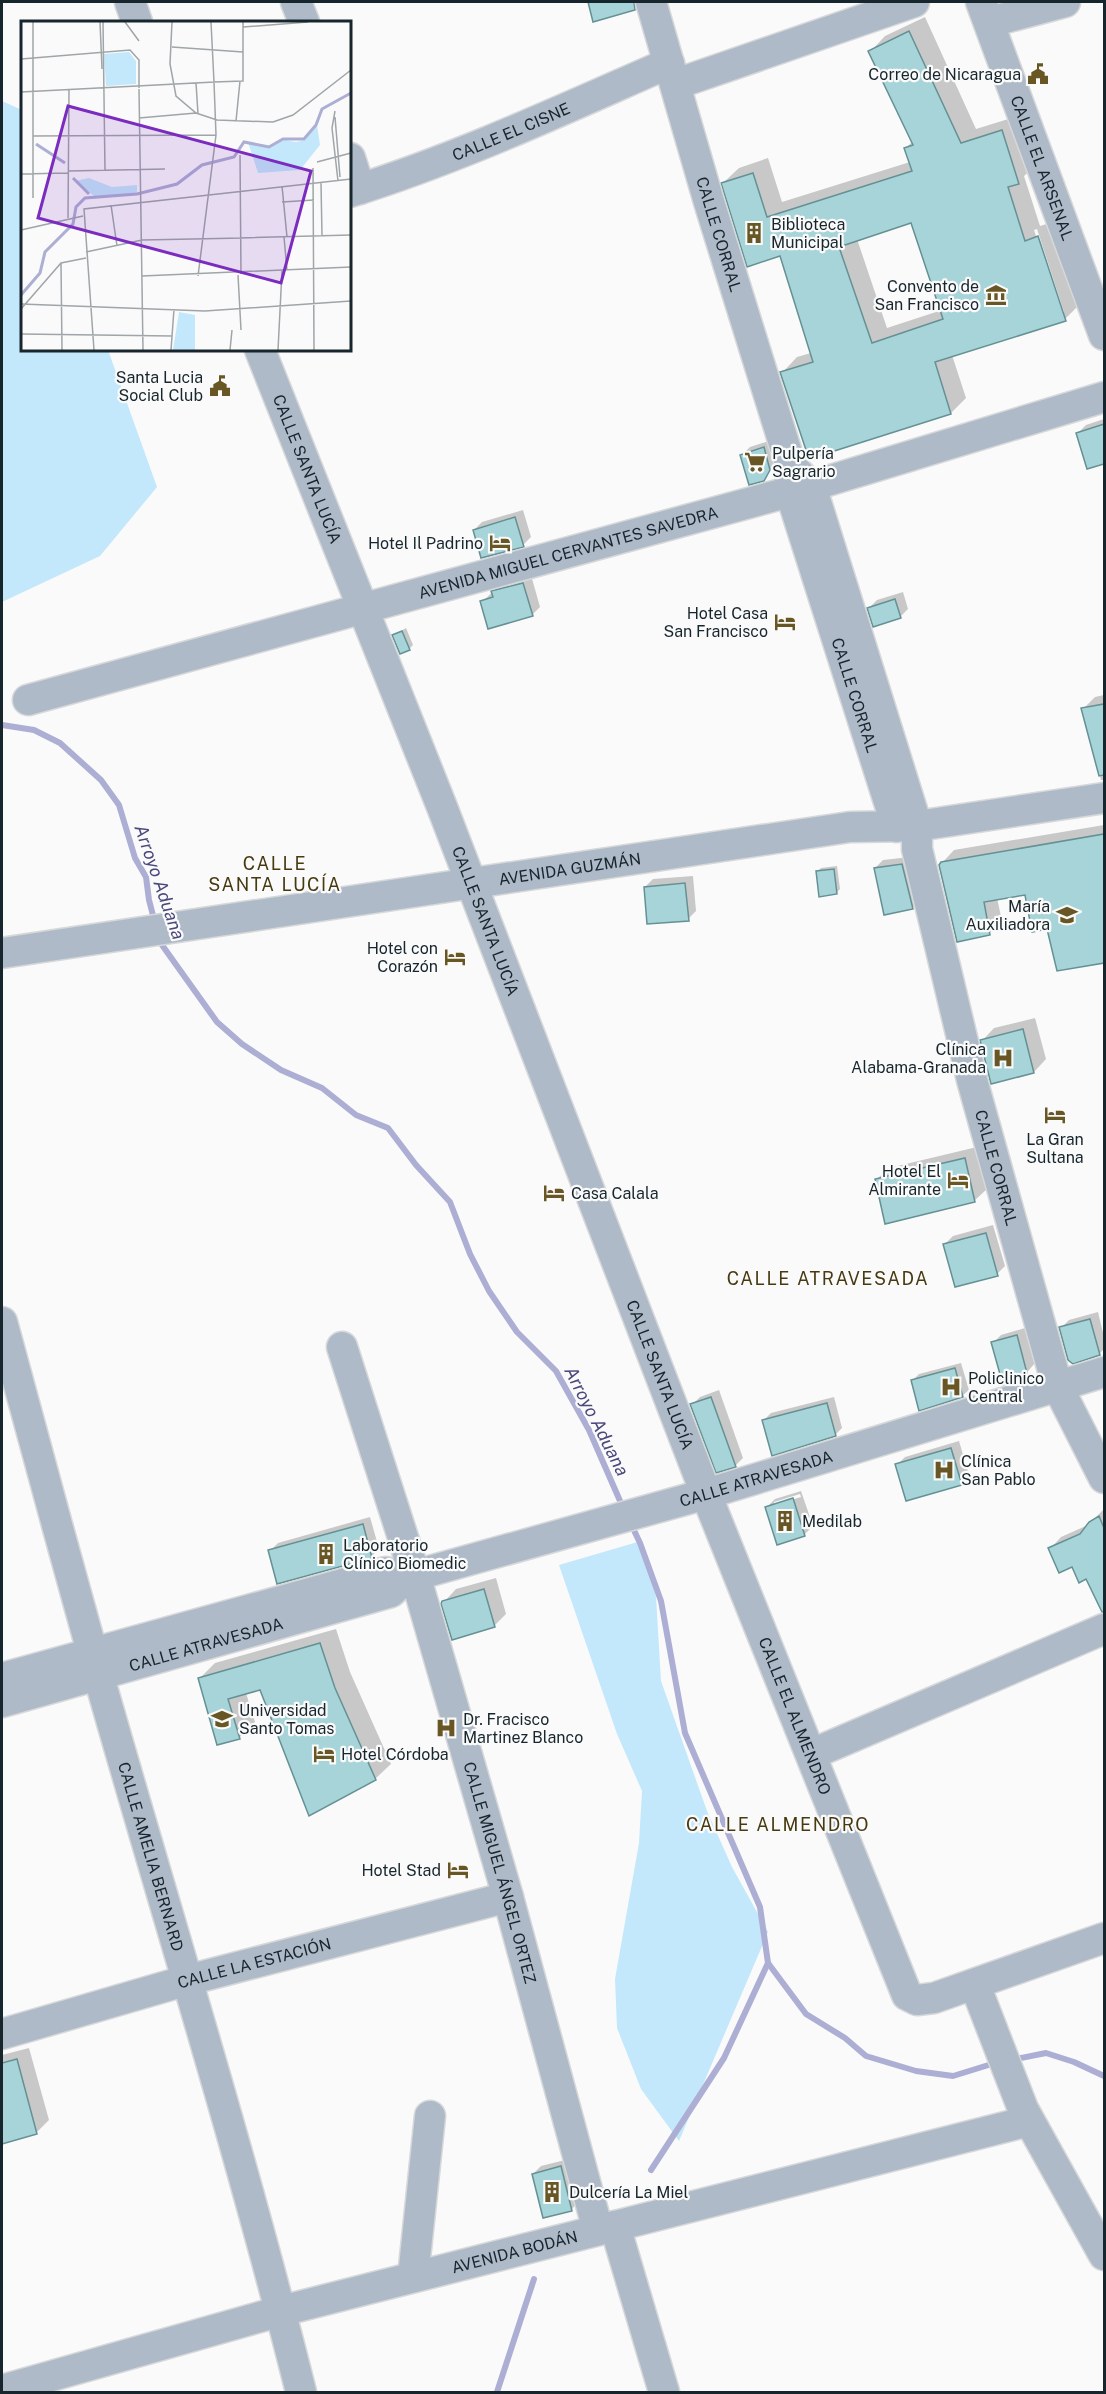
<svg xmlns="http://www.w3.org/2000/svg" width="1106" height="2394" font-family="'Public Sans',sans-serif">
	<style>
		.green { fill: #c3e8fb }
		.shadow { fill: #0003; fill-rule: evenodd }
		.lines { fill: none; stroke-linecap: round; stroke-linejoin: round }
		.stream { stroke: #adaed4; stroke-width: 6 }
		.building { fill: #a6d4d8; stroke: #659194; stroke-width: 1.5; fill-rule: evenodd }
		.minor-casing { stroke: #d6d8d9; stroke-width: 33 }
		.minor { stroke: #afbac9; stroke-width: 30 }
		.labels { text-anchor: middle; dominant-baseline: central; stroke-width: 4.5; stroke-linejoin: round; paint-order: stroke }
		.poi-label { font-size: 16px; fill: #17262d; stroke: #fafafa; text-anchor: start }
		.street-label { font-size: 16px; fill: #17262d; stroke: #fafafa }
		.neighbourhood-label { font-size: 18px; letter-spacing: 1.5px; fill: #473a11; stroke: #fafafa }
		.water-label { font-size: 18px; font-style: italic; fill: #4a487c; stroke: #fafafa }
		.inset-river { fill: none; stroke: #adaed4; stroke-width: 3 }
		.inset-road { fill: none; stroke: #9fa5a8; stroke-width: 1.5 }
		.view { fill: #7b2cbf; fill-opacity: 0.15; stroke: #7b2cbf; stroke-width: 3 }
		.inset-edge { fill: none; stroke: #17262d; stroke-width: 3 }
	</style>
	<rect width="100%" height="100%" fill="#fafafa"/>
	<!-- green -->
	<g class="green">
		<path d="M 2,101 L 22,110 L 22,350 L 108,350 L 157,487 L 100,556 L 2,602 Z"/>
		<path d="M 641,1541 L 656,1597 L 661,1681 L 707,1811 L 732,1867 L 768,1932 L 679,2141 L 641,2089 L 617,2028 L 615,1979 L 639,1843 L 642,1791 L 617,1734 L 559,1565 Z"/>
	</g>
	<!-- shadow -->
	<g class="shadow">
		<path d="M 590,2 L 638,2 L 630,10 L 594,20 Z"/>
		<path d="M 925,17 L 976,129 L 1018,116 L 1034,167 L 1024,176 L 1040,226 L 1053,222 L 1080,304 L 1065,319 L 952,355 L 966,398 L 951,413 L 782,373 L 797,357 L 811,353 L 781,254 L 723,183 L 739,168 L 768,158 L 782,202 L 910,162 L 906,148 L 913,141 L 870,52 L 885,36 ZM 912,221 L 942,310 L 887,328 L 857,239 ZM 1037,229 L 1064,312 L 1061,312 L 1034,230 Z"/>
		<path d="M 1104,419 L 1104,462 L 1088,467 L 1078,433 L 1086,425 Z"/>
		<path d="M 772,440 L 778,460 L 763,479 L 742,455 L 750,447 Z"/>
		<path d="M 523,510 L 531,537 L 523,545 L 474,530 L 482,522 Z"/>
		<path d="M 531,575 L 540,607 L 532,615 L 482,602 L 501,584 Z"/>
		<path d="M 903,592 L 908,609 L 900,617 L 869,608 L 877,600 Z"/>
		<path d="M 406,628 L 413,645 L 409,649 L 394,635 Z"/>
		<path d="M 1104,695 L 1104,780 L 1101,780 L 1083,709 L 1095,697 Z"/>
		<path d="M 1104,825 L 1104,962 L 1058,970 L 1048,927 L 1026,893 L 997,898 L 1002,921 L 989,933 L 942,863 L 954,850 Z"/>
		<path d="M 910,857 L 921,899 L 913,907 L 885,913 L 875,868 L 883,860 Z"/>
		<path d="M 837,866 L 840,889 L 836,893 L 817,872 L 821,868 Z"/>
		<path d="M 693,876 L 696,911 L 688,919 L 645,887 L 653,879 Z"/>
		<path d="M 1035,1018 L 1046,1059 L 1034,1072 L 992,1083 L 982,1041 L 994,1028 Z"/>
		<path d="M 977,1147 L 987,1189 L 974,1201 L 876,1180 L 889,1168 Z"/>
		<path d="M 993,1225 L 1005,1266 L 997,1274 L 945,1244 L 953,1236 Z"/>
		<path d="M 1098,1312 L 1104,1337 L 1104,1349 L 1099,1354 L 1061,1328 L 1069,1320 Z"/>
		<path d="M 1025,1328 L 1035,1363 L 1023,1377 L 993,1343 L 1001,1335 Z"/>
		<path d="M 961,1363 L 969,1390 L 962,1396 L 913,1380 L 919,1374 Z"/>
		<path d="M 719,1390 L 743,1458 L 735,1466 L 692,1405 L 700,1397 Z"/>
		<path d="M 834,1397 L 842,1428 L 835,1435 L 764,1420 L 771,1413 Z"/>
		<path d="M 959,1441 L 969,1475 L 961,1483 L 897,1465 L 905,1457 Z"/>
		<path d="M 801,1491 L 813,1526 L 805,1534 L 778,1543 L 767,1507 L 775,1499 ZM 800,1494 L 801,1497 L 774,1505 L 774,1502 Z"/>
		<path d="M 1104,1509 L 1104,1589 L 1094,1594 L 1087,1577 L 1050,1549 L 1061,1537 L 1088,1525 Z"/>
		<path d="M 370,1517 L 379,1549 L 371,1557 L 270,1551 L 278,1543 Z"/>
		<path d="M 496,1578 L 506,1614 L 494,1626 L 444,1602 L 456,1589 Z"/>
		<path d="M 336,1629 L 350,1672 L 391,1764 L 375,1779 L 261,1688 L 246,1693 L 255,1722 L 239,1738 L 199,1679 L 215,1663 Z"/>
		<path d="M 29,2048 L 49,2120 L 36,2133 L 2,2142 L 2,2055 Z"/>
		<path d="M 569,2159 L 579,2201 L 572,2209 L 533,2174 L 541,2166 Z"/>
	</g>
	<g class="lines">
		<!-- stream -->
		<g class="stream">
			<path d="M 2,725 L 34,730 L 60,743 L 101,780 L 119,805 L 135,858 L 146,877 L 149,900 L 155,923"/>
			<path d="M 160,938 L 162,945 L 217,1022 L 242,1044 L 281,1070 L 322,1088 L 356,1115 L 388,1128 L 416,1165 L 450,1202 L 470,1254 L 489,1291 L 517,1332 L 556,1371 L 589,1430 L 624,1510"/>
			<path d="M 631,1524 L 640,1543 L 661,1601 L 685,1733 L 760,1907 L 768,1963 L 806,2014 L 845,2038 L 866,2056 L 916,2071 L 953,2076 L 995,2063"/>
			<path d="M 1011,2060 L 1046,2053 L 1074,2062 L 1104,2076"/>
			<path d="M 651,2170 L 724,2058 L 768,1963"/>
			<path d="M 497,2392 L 534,2279"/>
		</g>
	</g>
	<!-- building -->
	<g class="building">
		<path d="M 588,2 L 634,2 L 635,10 L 593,22 Z"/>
		<path d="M 909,31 L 961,143 L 1002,130 L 1019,184 L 1008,187 L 1025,241 L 1038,236 L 1066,321 L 935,362 L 951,414 L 809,459 L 780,372 L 813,362 L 780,256 L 747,267 L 721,183 L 753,173 L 767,217 L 912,171 L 904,148 L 913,145 L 868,51 ZM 911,223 L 943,319 L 872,343 L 839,247 Z"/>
		<path d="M 1104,424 L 1104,464 L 1087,469 L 1076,433 Z"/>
		<path d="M 764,447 L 770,470 L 764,481 L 749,485 L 740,455 Z"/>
		<path d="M 515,517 L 524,547 L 481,558 L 473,530 Z"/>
		<path d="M 523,583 L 533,616 L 488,629 L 480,601 L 493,597 L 491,591 Z"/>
		<path d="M 895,599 L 901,618 L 873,627 L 867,608 Z"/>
		<path d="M 402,631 L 410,650 L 400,654 L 392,635 Z"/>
		<path d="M 1104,704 L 1104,775 L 1099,776 L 1081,708 Z"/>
		<path d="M 1104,834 L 1104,963 L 1057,971 L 1047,929 L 1032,932 L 1025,895 L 984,902 L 990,935 L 957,942 L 939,865 L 941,862 Z"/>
		<path d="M 902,864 L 913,909 L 884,915 L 874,868 Z"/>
		<path d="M 834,869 L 837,894 L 819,897 L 816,871 Z"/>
		<path d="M 685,883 L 689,921 L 647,924 L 644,887 Z"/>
		<path d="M 1023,1029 L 1034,1073 L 991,1084 L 980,1040 Z"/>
		<path d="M 965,1158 L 975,1202 L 885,1224 L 875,1179 Z"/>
		<path d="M 986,1233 L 998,1276 L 955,1287 L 943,1244 Z"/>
		<path d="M 1090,1319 L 1100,1355 L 1073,1364 L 1068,1360 L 1059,1327 Z"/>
		<path d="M 1017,1335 L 1027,1373 L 1023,1379 L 1003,1385 L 991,1342 Z"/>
		<path d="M 955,1368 L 963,1397 L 919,1411 L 911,1380 Z"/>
		<path d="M 711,1397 L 736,1467 L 716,1473 L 690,1404 Z"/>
		<path d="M 827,1403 L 836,1436 L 772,1456 L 762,1420 Z"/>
		<path d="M 951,1448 L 962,1485 L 906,1501 L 895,1464 Z"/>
		<path d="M 793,1498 L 805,1536 L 777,1545 L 765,1507 Z"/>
		<path d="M 1099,1516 L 1104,1528 L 1104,1612 L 1102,1612 L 1086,1579 L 1079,1583 L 1072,1567 L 1059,1573 L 1048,1548 L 1080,1534 L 1089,1522 Z"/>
		<path d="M 363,1524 L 372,1558 L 277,1584 L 268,1550 Z"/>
		<path d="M 484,1589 L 495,1627 L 452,1640 L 441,1604 L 442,1601 Z"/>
		<path d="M 320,1643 L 335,1688 L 376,1780 L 309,1816 L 260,1690 L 228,1699 L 240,1739 L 217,1745 L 198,1678 Z"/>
		<path d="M 17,2059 L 37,2134 L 2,2144 L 2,2063 Z"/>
		<path d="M 561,2166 L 572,2211 L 543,2218 L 532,2174 Z"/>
	</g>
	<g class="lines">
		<defs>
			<g id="minor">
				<path d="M 130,2 L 137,22"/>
				<path d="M 296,2 L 304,22"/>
				<path id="s1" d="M 651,2 L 709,202 L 791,466 L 790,491 L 897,827"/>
				<path id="s2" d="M 981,2 L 1104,335"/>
				<path d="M 990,22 L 1065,2"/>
				<path d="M 676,84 L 914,2"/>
				<path d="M 350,158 L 360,189"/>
				<path id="s3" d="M 350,192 C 459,158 564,109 669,63"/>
				<path id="s4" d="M 260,350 L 442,807 L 706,1494 L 907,1995 L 917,2000 L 934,1998 L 1104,1938"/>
				<path id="s5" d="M 791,466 L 811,486 L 917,826 L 917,849 L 972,1080 L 1057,1385 L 1104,1478"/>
				<path id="s6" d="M 28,700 L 811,486 L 1104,397"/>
				<path id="s7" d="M 2,953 L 850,827 L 917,826 L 1104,798"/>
				<path id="s8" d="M 2,1322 C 34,1440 66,1559 99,1677 C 167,1916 241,2152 301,2392"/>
				<path id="s9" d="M 342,1347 L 415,1575 L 508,1897 L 598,2230"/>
				<path d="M 2,1678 L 386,1572 L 405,1578"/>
				<path id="s10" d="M 2,1702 L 391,1592 L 405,1578 L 706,1494 L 1104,1372"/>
				<path d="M 812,1754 L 1104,1629"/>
				<path d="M 975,1985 L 1023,2109 L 1104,2255"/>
				<path id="s11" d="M 2,2034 L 188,1980 L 508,1897"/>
				<path d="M 615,2226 L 664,2392"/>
				<path d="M 413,2277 L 430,2116"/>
				<path id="s12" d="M 2,2390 L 281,2311 L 1029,2121"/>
			</g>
		</defs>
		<!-- minor casing -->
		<use href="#minor" class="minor-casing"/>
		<!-- minor -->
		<use href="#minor" class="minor"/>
	</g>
	<!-- icons -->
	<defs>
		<symbol id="civic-bare" viewBox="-9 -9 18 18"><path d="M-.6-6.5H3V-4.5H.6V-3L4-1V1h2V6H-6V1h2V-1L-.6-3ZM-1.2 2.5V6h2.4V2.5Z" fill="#685725" stroke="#fafafa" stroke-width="2.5" paint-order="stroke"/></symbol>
		<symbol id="building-bare" viewBox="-9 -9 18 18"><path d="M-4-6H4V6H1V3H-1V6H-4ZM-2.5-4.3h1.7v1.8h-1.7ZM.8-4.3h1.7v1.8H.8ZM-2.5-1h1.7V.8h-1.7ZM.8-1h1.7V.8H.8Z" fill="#685725" stroke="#fafafa" stroke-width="2.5" paint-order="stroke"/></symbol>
		<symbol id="museum-bare" viewBox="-9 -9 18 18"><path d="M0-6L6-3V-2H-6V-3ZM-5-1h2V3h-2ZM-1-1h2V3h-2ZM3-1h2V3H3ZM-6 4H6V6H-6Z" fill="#685725" stroke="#fafafa" stroke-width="2.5" paint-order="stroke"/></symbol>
		<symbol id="supermarket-bare" viewBox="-9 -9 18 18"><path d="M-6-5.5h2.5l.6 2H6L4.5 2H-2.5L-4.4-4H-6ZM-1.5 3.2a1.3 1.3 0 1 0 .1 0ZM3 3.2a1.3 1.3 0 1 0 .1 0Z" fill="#685725" stroke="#fafafa" stroke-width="2.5" paint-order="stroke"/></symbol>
		<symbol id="hotel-bare" viewBox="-9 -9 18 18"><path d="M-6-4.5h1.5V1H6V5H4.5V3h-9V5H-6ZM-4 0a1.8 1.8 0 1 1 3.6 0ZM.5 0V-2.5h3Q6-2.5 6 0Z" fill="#685725" stroke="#fafafa" stroke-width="2.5" paint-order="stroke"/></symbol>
		<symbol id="school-bare" viewBox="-9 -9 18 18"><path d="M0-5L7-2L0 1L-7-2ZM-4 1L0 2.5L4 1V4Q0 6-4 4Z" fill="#685725" stroke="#fafafa" stroke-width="2.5" paint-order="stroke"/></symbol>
		<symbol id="hospital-bare" viewBox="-9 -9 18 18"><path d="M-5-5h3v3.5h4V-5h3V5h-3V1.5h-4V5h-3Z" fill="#685725" stroke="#fafafa" stroke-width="2.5" paint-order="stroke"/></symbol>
		<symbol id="university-bare" viewBox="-9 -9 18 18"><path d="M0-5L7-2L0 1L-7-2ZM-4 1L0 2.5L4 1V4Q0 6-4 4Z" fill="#685725" stroke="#fafafa" stroke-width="2.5" paint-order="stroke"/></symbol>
	</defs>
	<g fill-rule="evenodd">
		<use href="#civic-bare" x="1023" y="59" width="30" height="30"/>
		<use href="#building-bare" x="739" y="218" width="30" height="30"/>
		<use href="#museum-bare" x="981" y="280" width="30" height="30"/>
		<use href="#civic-bare" x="205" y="371" width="30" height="30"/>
		<use href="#supermarket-bare" x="740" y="447" width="30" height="30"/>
		<use href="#hotel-bare" x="485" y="528" width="30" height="30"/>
		<use href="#hotel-bare" x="770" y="607" width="30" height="30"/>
		<use href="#school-bare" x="1052" y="900" width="30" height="30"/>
		<use href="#hotel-bare" x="440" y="942" width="30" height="30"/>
		<use href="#hospital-bare" x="988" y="1043" width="30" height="30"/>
		<use href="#hotel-bare" x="1040" y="1100" width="30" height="30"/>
		<use href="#hotel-bare" x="943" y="1165" width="30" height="30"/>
		<use href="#hotel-bare" x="539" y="1178" width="30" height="30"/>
		<use href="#hospital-bare" x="936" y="1372" width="30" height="30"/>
		<use href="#hospital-bare" x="929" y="1455" width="30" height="30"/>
		<use href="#building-bare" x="770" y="1506" width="30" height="30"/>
		<use href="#building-bare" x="311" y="1539" width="30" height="30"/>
		<use href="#university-bare" x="207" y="1704" width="30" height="30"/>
		<use href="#hospital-bare" x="431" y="1713" width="30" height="30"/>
		<use href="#hotel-bare" x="309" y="1739" width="30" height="30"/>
		<use href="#hotel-bare" x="443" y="1855" width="30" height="30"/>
		<use href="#building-bare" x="537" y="2177" width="30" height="30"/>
	</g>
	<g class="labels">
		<!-- poi labels -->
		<g class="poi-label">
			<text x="1021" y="74" text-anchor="end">Correo de Nicaragua</text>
			<text x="771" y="224">Biblioteca<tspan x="771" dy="18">Municipal</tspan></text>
			<text x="979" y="286" text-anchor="end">Convento de<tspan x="979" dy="18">San Francisco</tspan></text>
			<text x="203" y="377" text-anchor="end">Santa Lucia<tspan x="203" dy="18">Social Club</tspan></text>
			<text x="772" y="453">Pulpería<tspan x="772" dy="18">Sagrario</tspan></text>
			<text x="483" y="543" text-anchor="end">Hotel Il Padrino</text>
			<text x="768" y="613" text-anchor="end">Hotel Casa<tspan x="768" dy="18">San Francisco</tspan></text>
			<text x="1050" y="906" text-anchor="end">María<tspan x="1050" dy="18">Auxiliadora</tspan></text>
			<text x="438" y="948" text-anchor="end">Hotel con<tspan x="438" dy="18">Corazón</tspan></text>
			<text x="986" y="1049" text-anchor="end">Clínica<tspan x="986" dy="18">Alabama-Granada</tspan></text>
			<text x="1055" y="1139" text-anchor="middle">La Gran<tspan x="1055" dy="18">Sultana</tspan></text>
			<text x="941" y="1171" text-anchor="end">Hotel El<tspan x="941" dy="18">Almirante</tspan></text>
			<text x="571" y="1193">Casa Calala</text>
			<text x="968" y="1378">Policlinico<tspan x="968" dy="18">Central</tspan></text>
			<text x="961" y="1461">Clínica<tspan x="961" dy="18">San Pablo</tspan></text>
			<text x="802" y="1521">Medilab</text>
			<text x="343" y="1545">Laboratorio<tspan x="343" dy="18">Clínico Biomedic</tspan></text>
			<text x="239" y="1710">Universidad<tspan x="239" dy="18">Santo Tomas</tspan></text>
			<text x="463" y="1719">Dr. Fracisco<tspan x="463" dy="18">Martinez Blanco</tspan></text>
			<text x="341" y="1754">Hotel Córdoba</text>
			<text x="441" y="1870" text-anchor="end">Hotel Stad</text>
			<text x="569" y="2192">Dulcería La Miel</text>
		</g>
		<!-- street labels -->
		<g class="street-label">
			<text stroke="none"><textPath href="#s3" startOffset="172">CALLE EL CISNE</textPath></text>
			<text stroke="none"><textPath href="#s2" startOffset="177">CALLE EL ARSENAL</textPath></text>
			<text stroke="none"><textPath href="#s1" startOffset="242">CALLE CORRAL</textPath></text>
			<text stroke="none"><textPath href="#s4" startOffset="128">CALLE SANTA LUCÍA</textPath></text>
			<text stroke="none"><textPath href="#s6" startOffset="560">AVENIDA MIGUEL CERVANTES SAVEDRA</textPath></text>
			<text stroke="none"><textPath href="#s1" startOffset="724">CALLE CORRAL</textPath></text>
			<text stroke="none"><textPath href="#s7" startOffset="574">AVENIDA GUZMÁN</textPath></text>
			<text stroke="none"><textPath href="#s4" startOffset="614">CALLE SANTA LUCÍA</textPath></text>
			<text stroke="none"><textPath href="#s5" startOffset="736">CALLE CORRAL</textPath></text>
			<text stroke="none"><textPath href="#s4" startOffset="1100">CALLE SANTA LUCÍA</textPath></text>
			<text stroke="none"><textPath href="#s10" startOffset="789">CALLE ATRAVESADA</textPath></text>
			<text stroke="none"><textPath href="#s10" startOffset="212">CALLE ATRAVESADA</textPath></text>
			<text stroke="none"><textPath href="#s4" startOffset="1467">CALLE EL ALMENDRO</textPath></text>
			<text stroke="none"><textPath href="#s8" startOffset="555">CALLE AMELIA BERNARD</textPath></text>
			<text stroke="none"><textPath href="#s9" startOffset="549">CALLE MIGUEL ÁNGEL ORTEZ</textPath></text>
			<text stroke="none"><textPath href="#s11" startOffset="262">CALLE LA ESTACIÓN</textPath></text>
			<text stroke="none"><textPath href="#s12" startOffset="531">AVENIDA BODÁN</textPath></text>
		</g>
		<!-- neighbourhood labels -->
		<g class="neighbourhood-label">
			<text x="275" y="863">CALLE<tspan x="275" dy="21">SANTA LUCÍA</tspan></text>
			<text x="828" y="1278">CALLE ATRAVESADA</text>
			<text x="778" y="1824">CALLE ALMENDRO</text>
		</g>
		<!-- water labels -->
		<g class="water-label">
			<text transform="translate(160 882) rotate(71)">Arroyo Aduana</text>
			<text transform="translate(597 1421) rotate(63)">Arroyo Aduana</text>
		</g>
	</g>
	<!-- overview -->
	<g transform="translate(21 21)">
		<rect width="330" height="330" fill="#fafafa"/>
		<path d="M 108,31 L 115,40 L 115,63 L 85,65 L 83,33 ZM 296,104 L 299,124 L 279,149 L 237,152 L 227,121 L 248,127 L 263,119 L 275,121 L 284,119 ZM 68,157 L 91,166 L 116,164 L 116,173 L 73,175 L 54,160 ZM 158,291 L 174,294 L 174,329 L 152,329 Z" fill="#c3e8fb"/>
		<path class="inset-river" d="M 15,123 L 44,142M 52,157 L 68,173M 0,274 L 19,252 L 24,231 L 52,203 L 55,186 L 64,177 L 116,173 L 156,163 L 181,144 L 213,136 L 223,121 L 248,126 L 262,118 L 283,118 L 295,104 L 301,88 L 330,72"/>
		<path class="inset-road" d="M 79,1 L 81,48M 82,1 L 84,150M 104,1 L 118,20M 151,1 L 149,43 L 155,75 L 175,92 L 196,99 L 252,101 L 272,94 L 330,49M 222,6 L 287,1M 151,26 L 222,31M 0,38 L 109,29 L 118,39 L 118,67M 175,62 L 177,93M 118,68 L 122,329M 0,71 L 193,61 L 190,1M 314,90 L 311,107 L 317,160M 314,96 L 319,156M 118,97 L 175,92M 215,100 L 219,60M 12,115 L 195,114M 219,134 L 220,253M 296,141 L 330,132M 292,147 L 293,329M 47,150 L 144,148M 0,153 L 47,152M 300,162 L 301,215M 261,165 L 266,216M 12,177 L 12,1M 261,181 L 293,179M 90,184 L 96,225M 47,197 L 48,69M 0,209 L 62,195M 263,216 L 266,249M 219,217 L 330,214M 65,231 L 121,219 L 222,217M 40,242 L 41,329M 217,254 L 220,309M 121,255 L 330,246M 177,255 L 195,114 L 193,61 L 222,60 L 222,1M 0,283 L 184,290 L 330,280M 0,288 L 40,242 L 65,237M 0,313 L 151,315M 73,329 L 63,188 L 330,158M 150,329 L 153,288M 209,329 L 211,309M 257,329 L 261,250"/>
		<path class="view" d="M 47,85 L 290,150 L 260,262 L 17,197 Z"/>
		<rect width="330" height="330" class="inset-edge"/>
	</g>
	<!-- border -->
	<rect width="1106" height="2394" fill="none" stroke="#17262d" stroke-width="6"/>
</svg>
